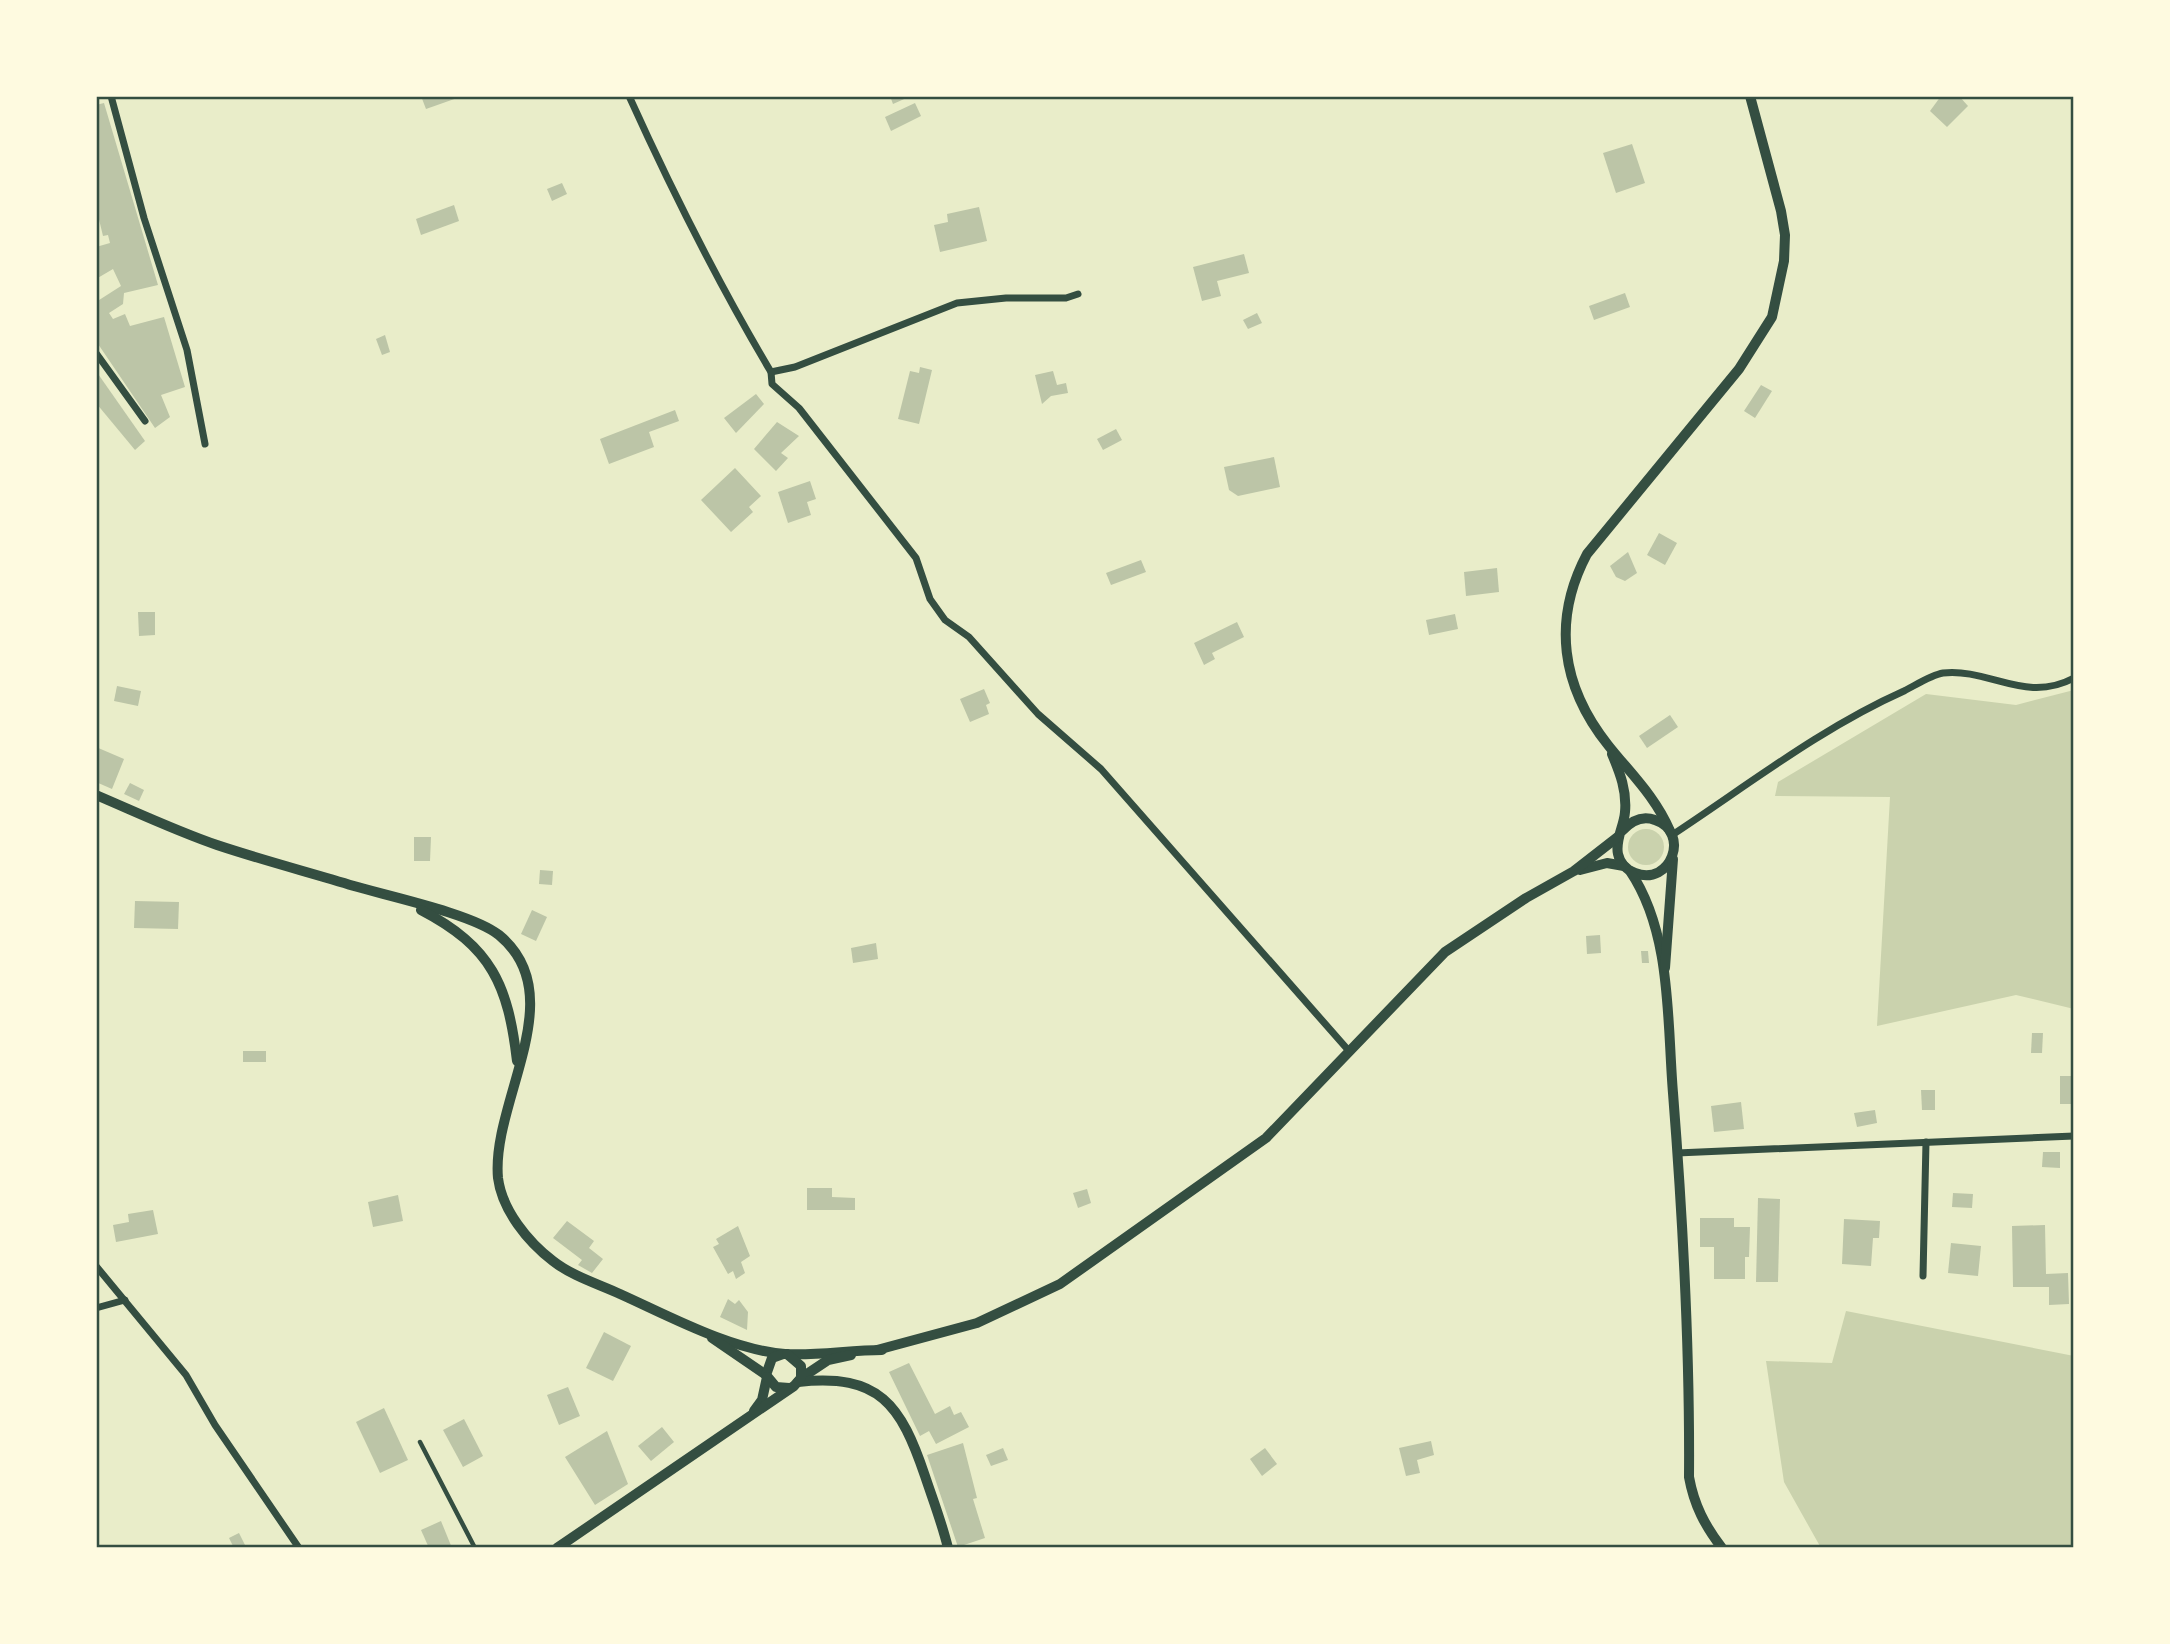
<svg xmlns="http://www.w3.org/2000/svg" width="2170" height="1644" font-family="'IBM Plex Serif',serif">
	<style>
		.green { fill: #cad2ad }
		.building { fill: #bcc5a7 }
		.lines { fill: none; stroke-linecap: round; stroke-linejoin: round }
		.service { stroke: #344e41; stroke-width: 4.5 }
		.minor { stroke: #344e41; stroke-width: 7 }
		.tertiary { stroke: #344e41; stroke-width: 10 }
		.neatline { fill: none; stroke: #344e41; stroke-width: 2.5 }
	</style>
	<rect width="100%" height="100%" fill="#e9edc9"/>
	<!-- green -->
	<g class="green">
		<path d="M 2074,690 L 2074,1009 L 2016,995 L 1877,1026 L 1890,797 L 1775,796 L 1778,782 L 1926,694 L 2016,705 Z"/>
		<circle cx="1646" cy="847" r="18"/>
		<path d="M 1846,1311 L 2074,1356 L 2074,1548 L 1821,1548 L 1784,1482 L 1766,1361 L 1832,1363 Z"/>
	</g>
	<!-- building -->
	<g class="building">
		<path d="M 421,96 L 459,96 L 460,97 L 426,109 Z"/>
		<path d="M 890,96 L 911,96 L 893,104 Z"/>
		<path d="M 1941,96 L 1959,96 L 1968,106 L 1947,127 L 1930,111 Z"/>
		<path d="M 104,103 L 158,285 L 124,293 L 123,304 L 109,313 L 113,319 L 125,314 L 130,326 L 164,317 L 185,387 L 161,395 L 170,417 L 155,428 L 96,341 L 96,302 L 121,286 L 113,269 L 96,279 L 96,247 L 110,243 L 108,235 L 103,236 L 96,207 L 96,105 Z"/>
		<path d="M 915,103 L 921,116 L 891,131 L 885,117 Z"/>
		<path d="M 1632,144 L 1645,183 L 1616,193 L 1603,153 Z"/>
		<path d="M 562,183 L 567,194 L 552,201 L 547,189 Z"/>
		<path d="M 454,205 L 459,221 L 421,235 L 416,219 Z"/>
		<path d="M 979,207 L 987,241 L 940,252 L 934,225 L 948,222 L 947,214 Z"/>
		<path d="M 1244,254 L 1249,273 L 1217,281 L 1221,296 L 1202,301 L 1193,267 Z"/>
		<path d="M 1625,293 L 1630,307 L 1594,320 L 1589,306 Z"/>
		<path d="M 1257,313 L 1262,323 L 1248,329 L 1243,320 Z"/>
		<path d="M 385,335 L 390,352 L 382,355 L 376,339 Z"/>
		<path d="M 920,367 L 932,370 L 919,424 L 898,419 L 910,371 L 919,373 Z"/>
		<path d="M 96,371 L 145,441 L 135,450 L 96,403 Z"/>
		<path d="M 1053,371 L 1057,385 L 1066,383 L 1068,393 L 1051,396 L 1042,404 L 1035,375 Z"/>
		<path d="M 1761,385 L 1772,391 L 1755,418 L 1744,411 Z"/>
		<path d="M 756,394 L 764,404 L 736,433 L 724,418 Z"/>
		<path d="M 675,410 L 679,421 L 649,432 L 654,447 L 609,464 L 600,439 Z"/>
		<path d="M 777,422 L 799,436 L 781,453 L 788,458 L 776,471 L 754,449 Z"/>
		<path d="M 1116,429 L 1122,440 L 1103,450 L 1097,439 Z"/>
		<path d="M 1274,457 L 1280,487 L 1238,496 L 1229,490 L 1224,467 Z"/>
		<path d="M 735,468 L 761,496 L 749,507 L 753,512 L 731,532 L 701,500 Z"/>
		<path d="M 810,481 L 816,499 L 807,502 L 811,515 L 788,523 L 778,492 Z"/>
		<path d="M 1659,533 L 1677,543 L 1665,565 L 1647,555 Z"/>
		<path d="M 1628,552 L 1637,573 L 1625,581 L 1616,577 L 1610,566 Z"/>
		<path d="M 1141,560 L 1146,572 L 1111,585 L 1106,573 Z"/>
		<path d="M 1497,568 L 1499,592 L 1466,596 L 1464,572 Z"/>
		<path d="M 138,612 L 155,612 L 155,635 L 139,636 Z"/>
		<path d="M 1455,614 L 1458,629 L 1429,635 L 1426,620 Z"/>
		<path d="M 1237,622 L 1244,637 L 1212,653 L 1215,659 L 1204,665 L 1194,643 Z"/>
		<path d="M 117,686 L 141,691 L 138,706 L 114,701 Z"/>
		<path d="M 984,689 L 990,703 L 986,705 L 989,714 L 970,722 L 960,699 Z"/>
		<path d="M 1670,715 L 1678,727 L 1647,748 L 1639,736 Z"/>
		<path d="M 96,747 L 124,759 L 112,789 L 96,782 Z"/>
		<path d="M 130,783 L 144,790 L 139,801 L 124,794 Z"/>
		<path d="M 414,837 L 431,837 L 430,861 L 414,861 Z"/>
		<path d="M 540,870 L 553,871 L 552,885 L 539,884 Z"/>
		<path d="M 135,901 L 179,902 L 178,929 L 134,928 Z"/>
		<path d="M 532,910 L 547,917 L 536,941 L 521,934 Z"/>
		<path d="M 1600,935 L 1601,953 L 1587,954 L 1586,936 Z"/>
		<path d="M 876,943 L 878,959 L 853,963 L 851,948 Z"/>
		<path d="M 1641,951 L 1648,951 L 1649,963 L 1642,963 Z"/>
		<path d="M 2032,1033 L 2043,1033 L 2042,1053 L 2031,1053 Z"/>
		<rect x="243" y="1051" width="23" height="11"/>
		<rect x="2060" y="1076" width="14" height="28"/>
		<path d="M 1921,1090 L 1935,1090 L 1935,1110 L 1922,1110 Z"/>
		<path d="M 1741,1102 L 1744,1129 L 1714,1132 L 1711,1106 Z"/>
		<path d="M 1875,1110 L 1877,1123 L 1857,1127 L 1854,1113 Z"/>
		<path d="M 2043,1152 L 2060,1152 L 2060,1168 L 2042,1167 Z"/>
		<path d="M 807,1188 L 832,1188 L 832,1197 L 855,1198 L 855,1210 L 807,1210 Z"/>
		<path d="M 1087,1189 L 1091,1203 L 1078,1208 L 1073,1193 Z"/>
		<path d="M 1953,1193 L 1973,1194 L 1972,1208 L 1952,1207 Z"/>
		<path d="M 398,1195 L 403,1221 L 373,1227 L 368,1202 Z"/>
		<path d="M 1758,1198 L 1780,1199 L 1778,1282 L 1756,1282 Z"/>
		<path d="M 153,1210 L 158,1234 L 116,1242 L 113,1225 L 129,1222 L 128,1214 Z"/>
		<path d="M 1700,1218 L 1734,1218 L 1734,1227 L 1750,1227 L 1749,1257 L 1745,1257 L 1745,1279 L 1714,1279 L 1714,1247 L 1700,1247 Z"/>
		<path d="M 1844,1219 L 1880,1221 L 1879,1238 L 1873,1238 L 1871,1266 L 1842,1264 Z"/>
		<path d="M 567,1221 L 594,1241 L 589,1248 L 603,1259 L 592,1273 L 578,1265 L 582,1260 L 553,1238 Z"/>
		<path d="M 2045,1225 L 2046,1274 L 2068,1273 L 2069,1304 L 2049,1305 L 2049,1287 L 2013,1287 L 2012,1226 Z"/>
		<path d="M 738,1226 L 750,1256 L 741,1262 L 745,1273 L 736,1279 L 733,1271 L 728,1274 L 713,1247 L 719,1244 L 716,1239 Z"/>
		<path d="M 1951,1243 L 1981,1246 L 1978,1276 L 1948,1273 Z"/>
		<path d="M 728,1299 L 735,1304 L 739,1300 L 748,1312 L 747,1330 L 720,1317 Z"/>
		<path d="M 604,1332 L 631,1346 L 613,1381 L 586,1368 Z"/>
		<path d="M 909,1363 L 935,1414 L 950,1406 L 954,1415 L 961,1412 L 969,1427 L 936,1444 L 929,1431 L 920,1436 L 889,1372 Z"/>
		<path d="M 568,1387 L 580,1416 L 559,1425 L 547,1395 Z"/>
		<path d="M 384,1408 L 408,1460 L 380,1473 L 356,1422 Z"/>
		<path d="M 464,1419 L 483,1456 L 463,1467 L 443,1430 Z"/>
		<path d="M 662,1427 L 674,1442 L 651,1461 L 638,1446 Z"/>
		<path d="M 607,1431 L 628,1484 L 595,1505 L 565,1457 Z"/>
		<path d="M 1431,1441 L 1434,1455 L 1417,1460 L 1420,1473 L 1406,1476 L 1399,1448 Z"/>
		<path d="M 963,1443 L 977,1498 L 973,1499 L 985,1538 L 958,1547 L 927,1455 Z"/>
		<path d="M 1003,1448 L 1008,1460 L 991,1466 L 986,1455 Z"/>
		<path d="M 1265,1448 L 1277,1464 L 1262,1476 L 1250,1459 Z"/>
		<path d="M 441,1521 L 452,1548 L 429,1548 L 421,1530 Z"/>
		<path d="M 239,1533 L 245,1545 L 234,1548 L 229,1538 Z"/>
	</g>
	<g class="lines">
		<!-- service -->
		<path class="service" d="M 420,1442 L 475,1548"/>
		<!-- minor -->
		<g class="minor">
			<path d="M 111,96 L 144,218 L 187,350 L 205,444"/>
			<path d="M 629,96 C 672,191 718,283 771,372 L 772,384 L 799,408 L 916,558 L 930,599 L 945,620 L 969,637 L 1038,714 L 1101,769 L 1349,1051"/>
			<path d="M 96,353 L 145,421"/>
			<path d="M 771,372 L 795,367 L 957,303 L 1006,298 L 1066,298 L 1078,294"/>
			<path d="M 1672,835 C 1748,785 1821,728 1904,691 C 1916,685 1931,675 1943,673 C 1990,668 2025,704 2074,678"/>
			<path d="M 1677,1153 L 2074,1136"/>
			<path d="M 96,1266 L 186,1375 L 215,1425 L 299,1548"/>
			<path d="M 1923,1276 L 1926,1142"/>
			<path d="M 96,1308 L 125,1300"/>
		</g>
		<!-- tertiary -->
		<g class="tertiary">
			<path d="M 1612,754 C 1620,773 1627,791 1625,812 C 1624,826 1615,840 1618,854 C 1620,863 1627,870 1635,873 C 1671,887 1691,832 1655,820 C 1642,815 1631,821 1622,831"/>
			<path d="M 96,795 C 136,812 176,831 217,845 C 262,860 308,872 354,886 C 388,896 473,914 499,935 C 573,996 491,1101 498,1178 C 502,1210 528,1242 553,1261 C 572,1276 598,1284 620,1294 C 669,1316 731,1350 785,1354 C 816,1356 850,1350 882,1350"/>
			<path d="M 1670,831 C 1655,796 1631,774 1608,745 C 1561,686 1552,620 1587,554 L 1739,369 L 1772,317 L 1784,261 L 1785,235 L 1781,211 L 1750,96"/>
			<path d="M 1580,870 L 1607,863 L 1624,866"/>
			<path d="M 1630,871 C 1672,933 1667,1021 1673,1093 C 1683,1221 1690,1349 1689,1477 C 1694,1505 1705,1526 1722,1548"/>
			<path d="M 421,910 C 492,947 508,985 517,1061"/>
			<path d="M 1665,968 L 1673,859"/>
			<path d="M 712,1338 L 766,1375"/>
			<path d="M 877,1350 L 977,1323 L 1060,1284 L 1266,1138 L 1445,952 L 1526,898 L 1574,871 L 1619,836"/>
			<path d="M 783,1354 L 772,1358 L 766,1375 L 776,1387 L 789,1388"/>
			<path d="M 801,1378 L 828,1360 L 851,1355"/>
			<path d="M 798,1382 C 880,1373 901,1405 925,1476 C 933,1500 942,1523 948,1548"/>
			<path d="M 754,1411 L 762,1400 L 767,1377"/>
			<path d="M 557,1548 L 794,1386 L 801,1378 L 801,1366 L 787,1354"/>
		</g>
	</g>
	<!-- border -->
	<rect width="2170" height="1644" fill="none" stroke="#fefae0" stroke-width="196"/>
	<rect x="98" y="98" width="1974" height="1448" class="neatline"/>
</svg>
